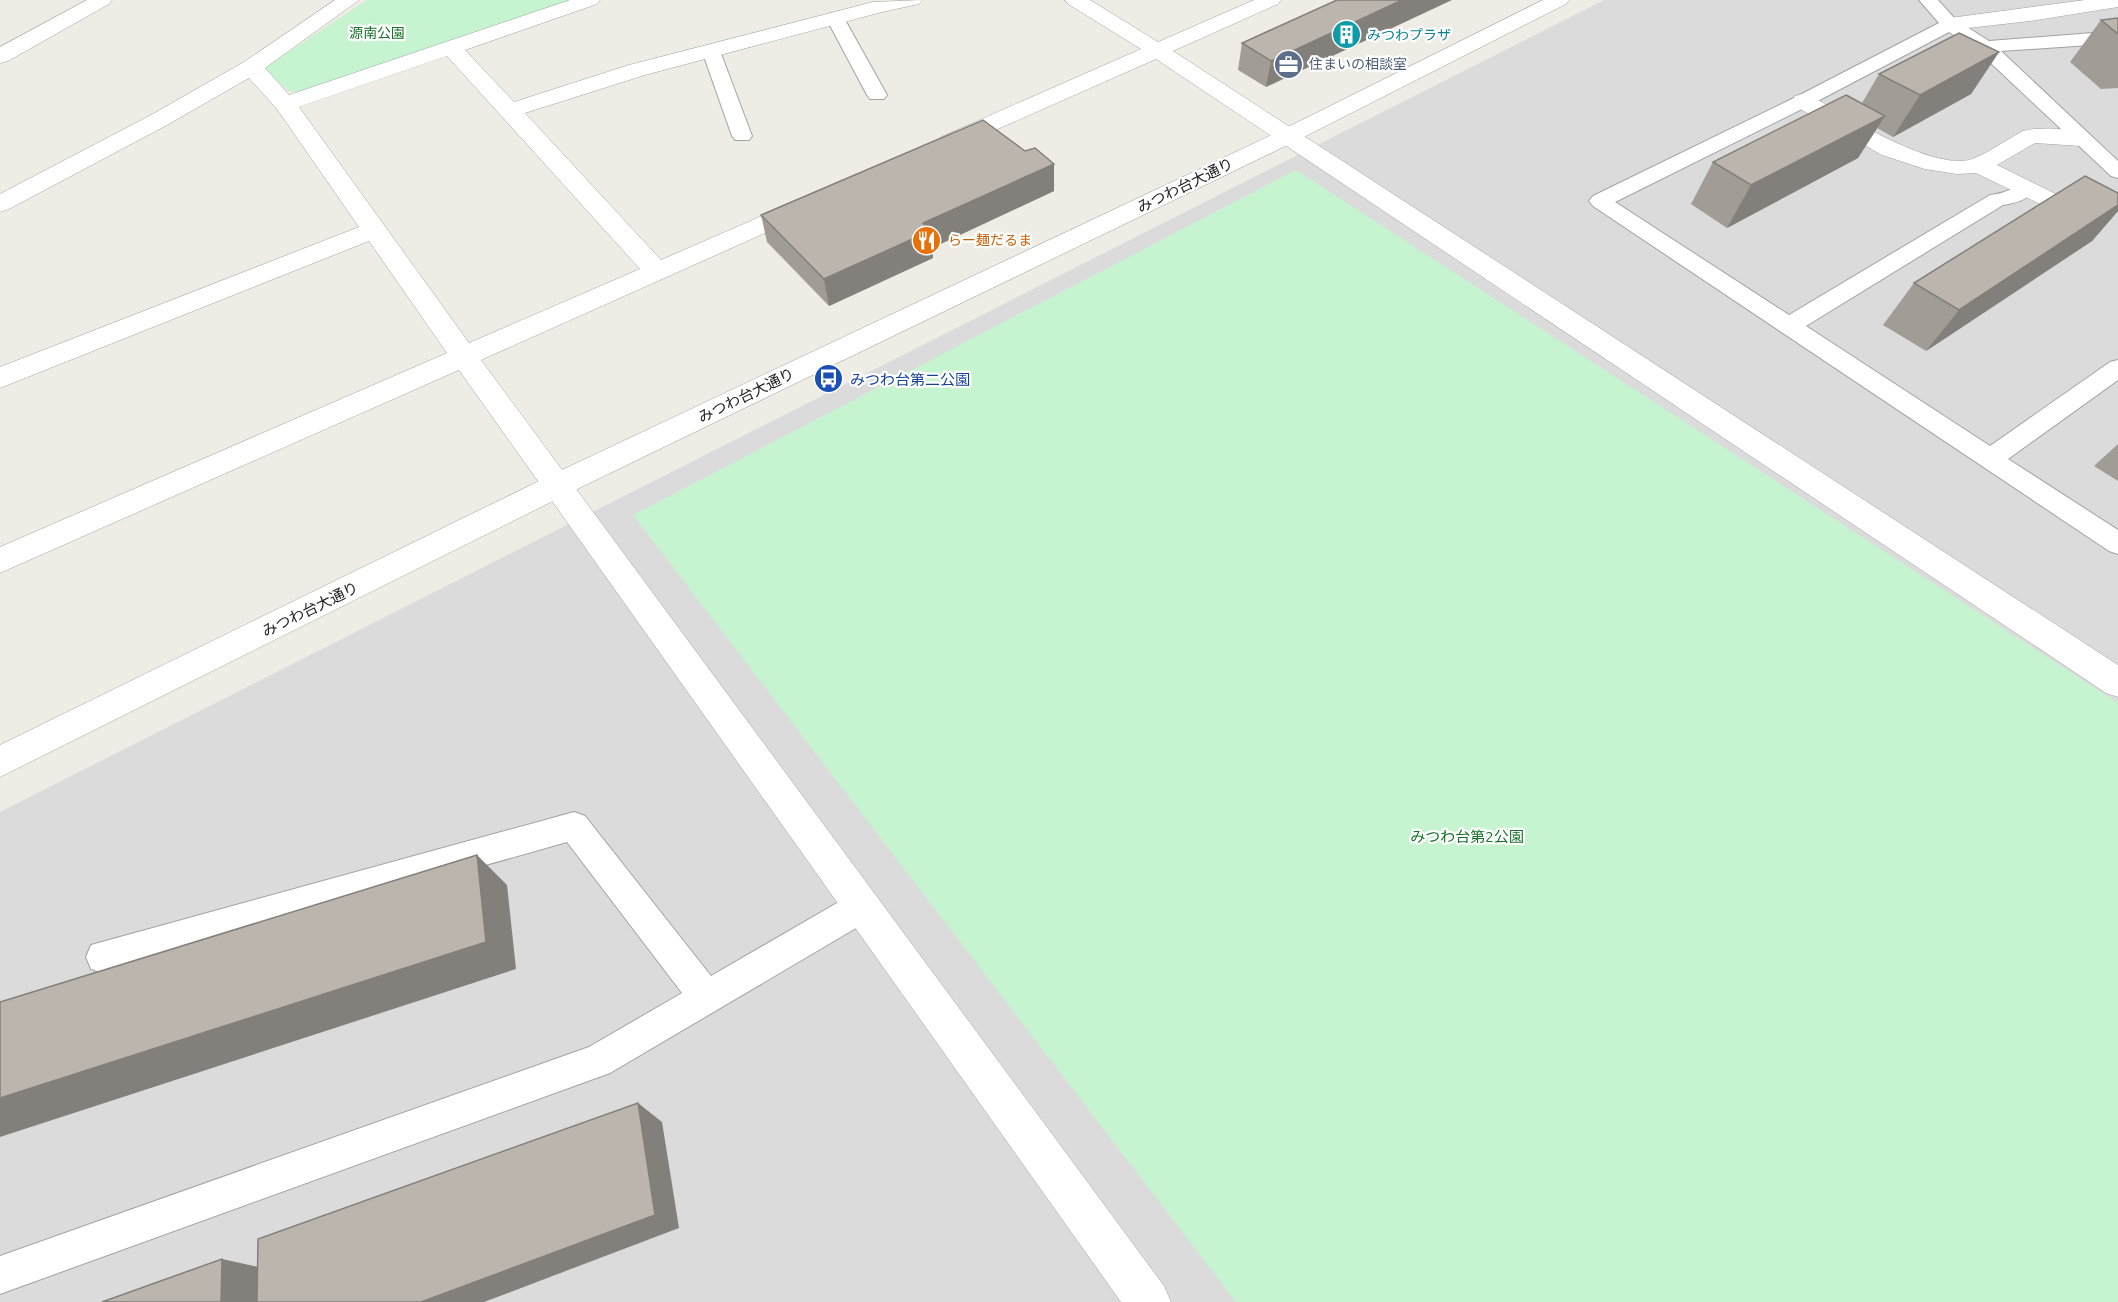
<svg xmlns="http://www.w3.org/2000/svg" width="2118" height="1302" font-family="Ubuntu,'Noto Sans JP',sans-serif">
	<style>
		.residential { fill: #dcdbdb }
		.park { fill: #c6f4d0 }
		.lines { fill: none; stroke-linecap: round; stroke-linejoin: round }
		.service-casing { stroke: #a2a2a2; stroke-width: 2 }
		.minor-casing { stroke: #a2a2a2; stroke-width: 1 }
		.tertiary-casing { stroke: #a2a2a2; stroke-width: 1 }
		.service { fill: #fff; fill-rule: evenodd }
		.minor { fill: #fff; fill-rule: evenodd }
		.tertiary { fill: #fff; fill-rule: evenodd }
		.wall { fill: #a19c96 }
		.shaded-wall { fill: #837f7a }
		.building { fill: #bbb5ae; stroke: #837f7a; stroke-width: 1.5 }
		.labels { text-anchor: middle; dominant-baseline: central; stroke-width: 4.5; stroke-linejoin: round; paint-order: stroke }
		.far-park-label { font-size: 14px; fill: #17712a; stroke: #fff }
		.far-culture-label { font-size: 14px; fill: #0d838f; stroke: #fff; text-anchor: start }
		.far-service-label { font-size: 14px; fill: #4e5e75; stroke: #fff; text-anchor: start }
		.far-food-label { font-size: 14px; fill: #c56008; stroke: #fff; text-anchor: start }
		.street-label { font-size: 15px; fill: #1e1e1e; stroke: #fff }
		.transit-label { font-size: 15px; fill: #164399; stroke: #fff; text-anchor: start }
		.park-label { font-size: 15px; fill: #17712a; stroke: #fff }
	</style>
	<rect width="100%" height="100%" fill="#eeece5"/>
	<!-- residential -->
	<path class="residential" d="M 1604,0 L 2118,0 L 2118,1302 L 0,1302 L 0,812 Z"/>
	<!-- park -->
	<g class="park">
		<path d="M 367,0 L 575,0 L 304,93 L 288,91 L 264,68 Z"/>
		<path d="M 1296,170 L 2118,703 L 2118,1302 L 1236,1302 L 633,515 Z"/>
	</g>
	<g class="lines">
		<defs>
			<g id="service">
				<path d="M 1919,0 L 1938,0 L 1956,20 L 1989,41 L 2118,31 L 2118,43 L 2001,51 L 2118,161 L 2118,178 L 2111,176 L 1978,51 L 1949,32 L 1810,105 L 1615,202 L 1789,315 L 1990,195 C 1994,194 2000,194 2004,192 C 2016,189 2019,181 2032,184 L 2035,189 C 2028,200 2016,203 2003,205 L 1806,326 L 1990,446 L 2110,362 L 2118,360 L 2118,380 L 2008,459 L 2118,530 L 2118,554 L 2109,551 L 1593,206 L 1589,201 L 1593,196 L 1796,97 L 1939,23 Z"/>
				<path d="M 835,13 L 841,14 L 844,18 L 887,95 L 884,99 L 870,99 L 867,95 L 826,18 L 829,14 Z"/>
				<path d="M 711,45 L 718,47 L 720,51 L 752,136 L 749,140 L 735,140 L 732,136 L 702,51 L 704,47 Z"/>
				<path d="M 574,812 L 585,816 L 711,976 L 849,896 L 861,891 L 873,896 L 877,907 L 873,918 L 610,1073 L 0,1294 L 0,1256 L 589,1047 L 682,993 L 567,842 L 103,973 L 91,969 L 86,957 L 91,945 Z"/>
			</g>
			<g id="minor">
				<path d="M 335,0 L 359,0 L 265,68 L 289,95 L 570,0 L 600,0 L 597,4 L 465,50 L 514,102 L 629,65 L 873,2 L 922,0 L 919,4 L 882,12 L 645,75 L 525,113 L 661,260 L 794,202 L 803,199 L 812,202 L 815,207 L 812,212 L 481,360 L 1164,1286 L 1171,1302 L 1121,1302 L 459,370 L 0,573 L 0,547 L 447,353 L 369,241 L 0,388 L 0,367 L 359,227 L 277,109 L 249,78 L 167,125 L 9,209 L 0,212 L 0,194 L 151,115 L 244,62 ZM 447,56 L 640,269 L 469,343 L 299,107 Z"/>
				<path d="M 1065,0 L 1090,0 L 1158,42 L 1254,0 L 1281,0 L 1278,4 L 1173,51 L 2118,665 L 2118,697 L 2106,693 L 1156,59 L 957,147 L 949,149 L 941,147 L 937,142 L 941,137 L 1141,49 L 1068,4 Z"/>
				<path d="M 2085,0 L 2118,0 L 2118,7 L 2030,21 L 1950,30 L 1943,28 L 1939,24 L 1943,20 L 1950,18 Z"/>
				<path d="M 1803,94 L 1811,96 C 1844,115 1938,175 1975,158 C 1989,152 2008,139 2023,131 C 2044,126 2069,129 2089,134 L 2093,139 L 2089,144 L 2081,146 L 2035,143 L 1997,165 L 2064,198 L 2067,203 L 2064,208 L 2055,211 L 1976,173 L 1957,174 L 1925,169 L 1882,155 L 1795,106 L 1792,101 L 1795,96 Z"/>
			</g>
			<g id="tertiary">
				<path d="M 87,0 L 112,0 L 109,4 L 8,61 L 0,63 L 0,47 Z"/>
				<path d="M 1543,0 L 1569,0 L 1566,4 L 1296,141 L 567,494 L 0,777 L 0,745 L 545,478 L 1280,131 Z"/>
			</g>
		</defs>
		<!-- service casing -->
		<use href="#service" class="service-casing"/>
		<!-- minor casing -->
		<use href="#minor" class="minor-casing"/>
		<!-- tertiary casing -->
		<use href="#tertiary" class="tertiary-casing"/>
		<!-- service -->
		<use href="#service" class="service"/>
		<!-- minor -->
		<use href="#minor" class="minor"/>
		<!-- tertiary -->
		<use href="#tertiary" class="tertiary"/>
	</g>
	<!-- wall -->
	<g class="wall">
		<path d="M 1337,0 L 1266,87 L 1238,70 L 1242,43 Z"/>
		<path d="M 2118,18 L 2118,88 L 2101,89 L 2070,62 L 2101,20 Z"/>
		<path d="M 1999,52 L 1971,94 L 1893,137 L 1877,128 L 1858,158 L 1727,228 L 1691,204 L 1713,162 L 1862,103 L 1879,74 Z"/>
		<path d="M 1025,151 L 1054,164 L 1054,191 L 932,248 L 933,258 L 829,306 L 767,242 L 761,215 Z"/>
		<path d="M 2118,193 L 2118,211 L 2092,241 L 1926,351 L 1883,325 L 1914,283 Z"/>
		<path d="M 2118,444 L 2118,481 L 2094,466 Z"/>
	</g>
	<!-- shaded-wall -->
	<g class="shaded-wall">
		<path d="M 1402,0 L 1452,0 L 1266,87 L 1271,61 Z"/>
		<path d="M 1999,52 L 1971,94 L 1893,137 L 1920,95 Z"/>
		<path d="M 1885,116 L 1858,158 L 1727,228 L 1751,185 Z"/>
		<path d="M 1054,164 L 1054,191 L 932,248 L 933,258 L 829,306 L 824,279 L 923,223 Z"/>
		<path d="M 2118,205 L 2118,211 L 2092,241 L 1926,351 L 1959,310 Z"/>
		<path d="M 477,855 L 507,885 L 516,969 L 0,1137 L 0,1098 Z"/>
		<path d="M 638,1103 L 662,1122 L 679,1228 L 484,1302 L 421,1302 Z"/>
		<path d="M 222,1259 L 272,1270 L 272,1302 L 221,1302 Z"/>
	</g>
	<!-- building -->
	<g class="building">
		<path d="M 1337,0 L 1402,0 L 1271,61 L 1242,43 Z"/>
		<path d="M 2118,18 L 2118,34 L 2101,20 Z"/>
		<path d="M 1959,33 L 1999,52 L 1920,95 L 1879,74 Z"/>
		<path d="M 1846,95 L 1885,116 L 1751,185 L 1713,162 Z"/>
		<path d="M 983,120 L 1025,151 L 1035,148 L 1054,164 L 923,223 L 930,231 L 824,279 L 761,215 Z"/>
		<path d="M 2085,176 L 2118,193 L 2118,205 L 1959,310 L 1914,283 Z"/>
		<path d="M 477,855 L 486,942 L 0,1098 L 0,1002 Z"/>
		<path d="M 638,1103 L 655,1215 L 421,1302 L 257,1302 L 258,1239 Z"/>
		<path d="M 222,1259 L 221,1302 L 102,1302 Z"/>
	</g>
	<!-- icons -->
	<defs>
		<symbol id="building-disc" viewBox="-11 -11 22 22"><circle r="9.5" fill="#0f9aa8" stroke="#fff"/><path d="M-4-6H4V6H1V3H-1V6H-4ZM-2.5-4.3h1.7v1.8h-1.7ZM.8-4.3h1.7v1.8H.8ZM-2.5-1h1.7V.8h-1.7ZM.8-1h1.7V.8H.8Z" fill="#fff"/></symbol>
		<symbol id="office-disc" viewBox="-11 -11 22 22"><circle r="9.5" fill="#5c6f8a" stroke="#fff"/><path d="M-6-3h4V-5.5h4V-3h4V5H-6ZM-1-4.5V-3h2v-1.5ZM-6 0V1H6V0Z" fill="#fff"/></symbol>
		<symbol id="restaurant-disc" viewBox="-11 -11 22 22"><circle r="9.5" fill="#e8710a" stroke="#fff"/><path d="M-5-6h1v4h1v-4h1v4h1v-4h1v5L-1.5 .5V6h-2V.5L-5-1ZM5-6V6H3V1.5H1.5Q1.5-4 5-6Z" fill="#fff"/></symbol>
		<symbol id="bus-disc" viewBox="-11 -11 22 22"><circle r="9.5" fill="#1a4fb4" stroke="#fff"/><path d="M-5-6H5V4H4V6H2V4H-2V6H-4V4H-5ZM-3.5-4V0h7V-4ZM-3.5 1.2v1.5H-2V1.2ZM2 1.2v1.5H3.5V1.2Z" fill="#fff"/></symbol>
	</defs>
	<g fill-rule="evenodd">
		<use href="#building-disc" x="1330" y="18" width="33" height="33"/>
		<use href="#office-disc" x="1272" y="48" width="33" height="33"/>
		<use href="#restaurant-disc" x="910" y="224" width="33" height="33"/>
		<use href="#bus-disc" x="812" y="362" width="33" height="33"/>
	</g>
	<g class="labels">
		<!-- far-park labels -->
		<g class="far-park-label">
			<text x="377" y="33">源南公園</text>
		</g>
		<!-- far-culture labels -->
		<g class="far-culture-label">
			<text x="1367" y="35">みつわプラザ</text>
		</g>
		<!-- far-service labels -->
		<g class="far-service-label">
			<text x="1309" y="64">住まいの相談室</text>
		</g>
		<!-- far-food labels -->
		<g class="far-food-label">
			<text x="948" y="240">らー麺だるま</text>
		</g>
		<!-- street labels -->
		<g class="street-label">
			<text transform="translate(1185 185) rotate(-26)">みつわ台大通り</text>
			<text transform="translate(746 395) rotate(-26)">みつわ台大通り</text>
			<text transform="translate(310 609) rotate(-26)">みつわ台大通り</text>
		</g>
		<!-- transit labels -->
		<g class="transit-label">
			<text x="850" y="379">みつわ台第二公園</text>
		</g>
		<!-- park labels -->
		<g class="park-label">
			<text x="1467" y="836">みつわ台第2公園</text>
		</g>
	</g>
</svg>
